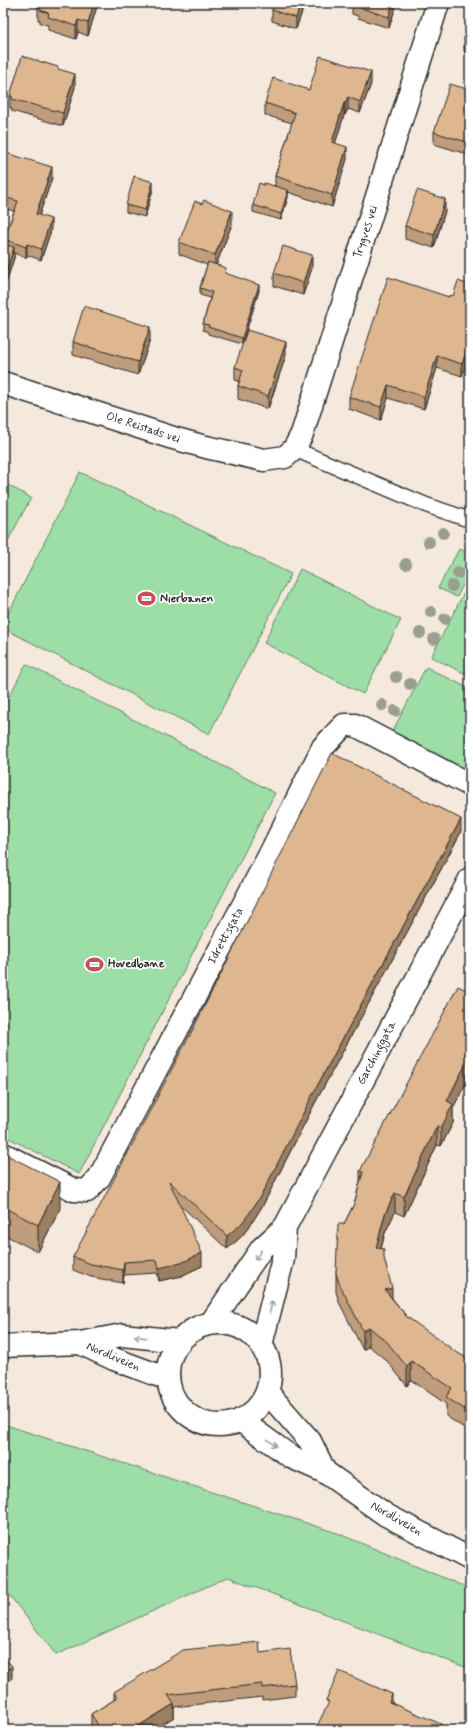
<svg xmlns="http://www.w3.org/2000/svg" width="473" height="1733" font-family="Mynerve,sans-serif">
	<style>
		.green { fill: #9ddea7; stroke: #648469 }
		.lines { fill: none; stroke-linecap: round; stroke-linejoin: round }
		.lane-casing { stroke: #2b2b2b; stroke-width: 17 }
		.street-casing { stroke: #2b2b2b; stroke-width: 25 }
		.secondary-casing { stroke: #2b2b2b; stroke-width: 25 }
		.lane { stroke: #fff; stroke-width: 14 }
		.street { stroke: #fff; stroke-width: 22 }
		.secondary { stroke: #fff; stroke-width: 22 }
		.tree { fill: #999e8f }
		.wall { fill: #bf9d7b; stroke: #2b2b2b }
		.shaded-wall { fill: #9b7f64; stroke: #2b2b2b }
		.building { fill: #deb68f; stroke: #2b2b2b }
		.oneway { stroke: #a0a0a0 }
		.labels { text-anchor: middle; dominant-baseline: central; stroke-width: 3.5; stroke-linejoin: round; paint-order: stroke }
		.street-label { font-size: 12px; fill: #2b2b2b; stroke: #fff }
		.poi-label { font-size: 12px; font-weight: bold; fill: #2b2b2b; stroke: #fff; text-anchor: start }
	</style>
	<rect width="100%" height="100%" fill="#f5e9dd"/>
	<filter id="ink" filterUnits="userSpaceOnUse"><feTurbulence type="fractalNoise" baseFrequency=".025" numOctaves="2"/><feDisplacementMap in="SourceGraphic" scale="8" xChannelSelector="R" yChannelSelector="G"/><feConvolveMatrix kernelMatrix="1 2 1 2 8 2 1 2 1" color-interpolation-filters="sRGB"/></filter>
	<g filter="url(#ink)">
		<!-- green -->
		<g class="green">
			<path d="M 80,472 L 291,574 L 209,734 L 3,628 L 3,624 Z"/>
			<path d="M 3,482 L 31,498 L 3,550 Z"/>
			<path d="M 459,549 L 470,553 L 470,570 L 457,597 L 438,588 Z"/>
			<path d="M 300,569 L 401,620 L 363,694 L 264,643 Z"/>
			<path d="M 470,581 L 470,676 L 431,657 Z"/>
			<path d="M 26,664 L 275,793 L 79,1174 L 3,1135 L 3,708 Z"/>
			<path d="M 426,667 L 470,689 L 470,775 L 391,734 Z"/>
			<path d="M 3,1424 L 337,1533 L 470,1589 L 470,1669 L 228,1577 L 56,1655 L 3,1587 Z"/>
		</g>
		<g class="lines">
			<defs>
				<path id="lane" d="M 294,449 L 426,505 L 470,520"/>
				<g id="street">
					<path d="M 3,383 L 173,438 L 206,447 L 264,460 L 285,457 L 294,449 L 302,434 L 438,3"/>
					<path d="M 3,1154 L 74,1190 L 87,1191 L 99,1178 L 269,856 L 323,747 L 344,725 L 355,725 L 470,785"/>
				</g>
				<g id="secondary">
					<circle cx="219" cy="1374" r="51"/>
					<path d="M 211,1323 L 262,1248 L 285,1227 L 470,879"/>
					<path d="M 80,1343 L 114,1359 L 168,1379"/>
					<path d="M 261,1345 L 283,1259 L 285,1227"/>
					<path d="M 3,1346 L 80,1343 L 122,1335 L 179,1341"/>
					<path d="M 267,1392 L 310,1441 L 325,1472"/>
					<path d="M 240,1420 L 291,1457 L 325,1472 L 386,1515 L 470,1559"/>
				</g>
			</defs>
			<!-- lane casing -->
			<use href="#lane" class="lane-casing"/>
			<!-- street casing -->
			<use href="#street" class="street-casing"/>
			<!-- secondary casing -->
			<use href="#secondary" class="secondary-casing"/>
			<!-- lane -->
			<use href="#lane" class="lane"/>
			<!-- street -->
			<use href="#street" class="street"/>
			<!-- secondary -->
			<use href="#secondary" class="secondary"/>
		</g>
		<!-- trees -->
		<g class="tree">
			<circle cx="443" cy="533" r="6"/>
			<circle cx="429" cy="542" r="6"/>
			<circle cx="406" cy="564" r="6"/>
			<circle cx="458" cy="573" r="6"/>
			<circle cx="452" cy="586" r="6"/>
			<circle cx="431" cy="612" r="6"/>
			<circle cx="445" cy="619" r="6"/>
			<circle cx="420" cy="633" r="6"/>
			<circle cx="434" cy="639" r="6"/>
			<circle cx="396" cy="677" r="6"/>
			<circle cx="410" cy="684" r="6"/>
			<circle cx="382" cy="705" r="6"/>
			<circle cx="395" cy="711" r="6"/>
		</g>
		<!-- wall -->
		<g class="wall">
			<path d="M 98,3 L 88,36 L 78,32 L 76,39 L 48,30 L 48,25 L 40,23 L 40,20 L 38,20 L 38,7 Z"/>
			<path d="M 274,3 L 305,3 L 296,29 L 272,21 L 272,10 Z"/>
			<path d="M 352,3 L 397,3 L 389,28 L 358,18 L 358,16 L 352,14 Z"/>
			<path d="M 470,20 L 470,53 L 464,51 L 464,39 Z"/>
			<path d="M 58,69 L 75,87 L 63,126 L 12,111 L 12,109 L 10,108 L 10,96 Z"/>
			<path d="M 470,77 L 470,155 L 434,144 L 434,132 L 467,89 Z"/>
			<path d="M 371,84 L 360,113 L 348,109 L 345,115 L 344,115 L 335,144 L 347,159 L 332,207 L 288,192 L 288,197 L 281,220 L 253,212 L 253,205 L 264,185 L 275,186 L 275,176 L 292,123 L 265,115 L 265,103 L 309,90 Z"/>
			<path d="M 3,152 L 52,178 L 39,215 L 51,230 L 41,260 L 27,255 L 26,258 L 14,253 L 14,258 L 3,292 L 3,244 L 4,244 L 4,239 L 14,211 L 3,208 Z"/>
			<path d="M 153,189 L 145,217 L 126,212 L 126,205 Z"/>
			<path d="M 445,211 L 434,248 L 405,239 L 405,226 Z"/>
			<path d="M 232,224 L 216,265 L 226,274 L 259,291 L 242,344 L 208,334 L 208,332 L 203,330 L 203,324 L 210,298 L 200,295 L 200,288 L 207,265 L 179,254 L 179,242 Z"/>
			<path d="M 312,268 L 303,295 L 274,286 L 274,273 Z"/>
			<path d="M 470,285 L 462,376 L 437,368 L 424,409 L 388,398 L 381,420 L 349,409 L 349,397 L 449,297 L 453,296 Z"/>
			<path d="M 150,340 L 138,375 L 73,355 L 73,342 Z"/>
			<path d="M 286,355 L 268,409 L 238,399 L 238,386 L 239,381 L 235,380 L 235,367 Z"/>
			<path d="M 461,832 L 315,1103 L 263,1205 L 249,1227 L 241,1237 L 227,1249 L 179,1204 L 202,1266 L 181,1276 L 159,1281 L 157,1273 L 124,1275 L 123,1283 L 91,1277 L 73,1270 L 73,1257 Z"/>
			<path d="M 460,1094 L 453,1108 L 453,1123 L 441,1146 L 437,1145 L 404,1216 L 395,1212 L 385,1233 L 381,1249 L 384,1260 L 392,1298 L 407,1317 L 451,1350 L 470,1360 L 470,1432 L 446,1416 L 446,1404 L 411,1380 L 407,1386 L 387,1361 L 369,1346 L 363,1350 L 339,1302 L 336,1292 L 336,1273 L 344,1224 L 354,1204 L 360,1182 L 360,1171 Z"/>
			<path d="M 3,1153 L 60,1209 L 38,1252 L 3,1234 Z"/>
			<path d="M 260,1653 L 295,1684 L 295,1696 L 262,1700 L 262,1697 L 174,1707 L 174,1717 L 153,1730 L 93,1730 L 91,1726 L 91,1714 L 114,1700 L 114,1692 Z"/>
		</g>
		<!-- shaded-wall -->
		<g class="shaded-wall">
			<path d="M 94,3 L 98,3 L 88,36 L 88,23 Z"/>
			<path d="M 301,3 L 305,3 L 296,29 L 296,18 Z"/>
			<path d="M 393,3 L 397,3 L 389,28 L 389,17 Z"/>
			<path d="M 78,20 L 78,32 L 76,39 L 76,26 Z"/>
			<path d="M 371,72 L 371,84 L 360,113 L 360,102 Z"/>
			<path d="M 75,74 L 75,87 L 63,126 L 63,113 Z"/>
			<path d="M 348,97 L 348,109 L 345,115 L 345,103 Z"/>
			<path d="M 344,103 L 344,115 L 332,154 L 332,142 Z"/>
			<path d="M 347,147 L 347,159 L 332,207 L 332,195 Z"/>
			<path d="M 52,167 L 52,178 L 36,225 L 36,214 Z"/>
			<path d="M 153,182 L 153,189 L 145,217 L 145,210 Z"/>
			<path d="M 288,190 L 288,197 L 281,220 L 281,214 Z"/>
			<path d="M 445,199 L 445,211 L 434,248 L 434,235 Z"/>
			<path d="M 232,211 L 232,224 L 215,268 L 215,255 Z"/>
			<path d="M 51,219 L 51,230 L 41,260 L 41,249 Z"/>
			<path d="M 27,244 L 27,255 L 26,258 L 26,247 Z"/>
			<path d="M 14,247 L 14,258 L 3,292 L 3,281 Z"/>
			<path d="M 312,255 L 312,268 L 303,295 L 303,283 Z"/>
			<path d="M 259,285 L 259,291 L 242,344 L 242,338 Z"/>
			<path d="M 5,314 L 5,325 L 3,331 L 3,321 Z"/>
			<path d="M 150,327 L 150,340 L 138,375 L 138,362 Z"/>
			<path d="M 470,340 L 470,352 L 462,376 L 462,364 Z"/>
			<path d="M 286,342 L 286,355 L 268,409 L 268,396 Z"/>
			<path d="M 437,356 L 437,368 L 424,409 L 424,397 Z"/>
			<path d="M 388,385 L 388,398 L 381,420 L 381,407 Z"/>
			<path d="M 461,819 L 461,832 L 315,1103 L 263,1205 L 249,1227 L 241,1237 L 227,1249 L 227,1236 L 315,1090 Z"/>
			<path d="M 470,1057 L 470,1076 L 453,1108 L 453,1123 L 441,1146 L 441,1128 L 447,1101 L 460,1075 Z"/>
			<path d="M 437,1126 L 437,1145 L 404,1216 L 404,1197 Z"/>
			<path d="M 60,1182 L 60,1209 L 38,1252 L 38,1225 Z"/>
			<path d="M 395,1193 L 395,1212 L 385,1233 L 376,1267 L 376,1248 L 385,1214 Z"/>
			<path d="M 202,1253 L 202,1266 L 181,1276 L 159,1281 L 159,1268 Z"/>
			<path d="M 124,1262 L 124,1275 L 123,1283 L 123,1270 Z"/>
			<path d="M 392,1288 L 392,1306 L 385,1290 Z"/>
			<path d="M 369,1327 L 369,1346 L 363,1350 L 363,1331 Z"/>
			<path d="M 411,1361 L 411,1380 L 407,1386 L 407,1367 Z"/>
			<path d="M 12,1666 L 12,1678 L 3,1687 L 3,1674 Z"/>
			<path d="M 392,1694 L 392,1703 L 389,1702 Z"/>
			<path d="M 174,1704 L 174,1717 L 153,1730 L 132,1730 Z"/>
			<path d="M 441,1724 L 441,1730 L 438,1730 Z"/>
		</g>
		<!-- building -->
		<g class="building">
			<path d="M 39,3 L 94,3 L 88,23 L 78,20 L 76,26 L 48,17 L 49,13 L 40,10 L 41,8 L 38,7 Z"/>
			<path d="M 274,3 L 301,3 L 296,18 L 272,10 Z"/>
			<path d="M 352,3 L 393,3 L 389,17 L 358,7 L 359,5 Z"/>
			<path d="M 470,20 L 470,40 L 464,39 Z"/>
			<path d="M 22,56 L 58,67 L 58,69 L 75,74 L 63,113 L 12,99 L 12,96 L 10,96 Z"/>
			<path d="M 320,56 L 371,72 L 360,102 L 348,97 L 345,103 L 344,103 L 332,142 L 347,147 L 332,195 L 275,176 L 295,113 L 265,103 L 273,78 L 309,90 Z"/>
			<path d="M 470,77 L 470,143 L 434,132 L 450,84 L 467,89 Z"/>
			<path d="M 3,152 L 52,167 L 36,214 L 51,219 L 41,249 L 27,244 L 26,247 L 4,239 L 18,201 L 3,197 Z"/>
			<path d="M 134,176 L 153,182 L 145,210 L 126,205 Z"/>
			<path d="M 259,183 L 264,185 L 264,183 L 288,190 L 281,214 L 253,205 Z"/>
			<path d="M 417,190 L 445,199 L 434,235 L 405,226 Z"/>
			<path d="M 204,200 L 232,211 L 215,255 L 179,242 L 195,201 L 202,204 Z"/>
			<path d="M 3,244 L 14,247 L 3,281 Z"/>
			<path d="M 283,246 L 312,255 L 303,283 L 274,273 Z"/>
			<path d="M 208,262 L 226,268 L 225,273 L 259,285 L 242,338 L 208,327 L 209,325 L 203,324 L 212,292 L 200,288 Z"/>
			<path d="M 388,277 L 449,297 L 449,295 L 453,296 L 458,281 L 470,285 L 470,340 L 462,364 L 437,356 L 424,397 L 388,385 L 381,407 L 349,397 Z"/>
			<path d="M 84,306 L 150,327 L 138,362 L 73,342 Z"/>
			<path d="M 3,313 L 5,314 L 3,321 Z"/>
			<path d="M 247,330 L 286,342 L 268,396 L 238,386 L 243,370 L 235,367 Z"/>
			<path d="M 332,753 L 461,819 L 315,1090 L 263,1192 L 249,1214 L 241,1224 L 227,1236 L 169,1181 L 202,1253 L 181,1263 L 159,1268 L 157,1260 L 124,1262 L 123,1270 L 91,1264 L 73,1257 L 194,1027 Z"/>
			<path d="M 458,986 L 470,992 L 470,1057 L 460,1075 L 447,1101 L 453,1104 L 441,1128 L 437,1126 L 404,1197 L 395,1193 L 385,1214 L 376,1248 L 384,1249 L 384,1258 L 392,1288 L 385,1290 L 407,1317 L 451,1348 L 451,1349 L 470,1360 L 470,1413 L 446,1397 L 452,1388 L 411,1361 L 407,1367 L 387,1342 L 369,1327 L 363,1331 L 339,1283 L 336,1273 L 338,1224 L 344,1224 L 354,1204 L 363,1172 L 360,1171 Z"/>
			<path d="M 3,1153 L 60,1182 L 38,1225 L 3,1207 Z"/>
			<path d="M 259,1642 L 260,1653 L 290,1649 L 295,1684 L 262,1688 L 262,1684 L 168,1695 L 174,1704 L 132,1730 L 101,1730 L 91,1714 L 117,1698 L 114,1692 L 183,1650 Z"/>
			<path d="M 3,1656 L 12,1666 L 3,1674 Z"/>
			<path d="M 339,1671 L 392,1694 L 389,1702 L 441,1724 L 438,1730 L 315,1730 L 329,1702 L 326,1701 Z"/>
		</g>
		<!-- one-way arrows -->
		<defs><path id="oneway-shaft" d="M-6 0H5M1.5-3L5.5 0L1.5 3" fill="none" stroke-width="1.6" stroke-linecap="round" stroke-linejoin="round"/></defs>
		<g class="oneway">
			<use href="#oneway-shaft" transform="translate(258 1255) rotate(125)"/>
			<use href="#oneway-shaft" transform="translate(271 1307) rotate(-76)"/>
			<use href="#oneway-shaft" transform="translate(140 1337) rotate(-174)"/>
			<use href="#oneway-shaft" transform="translate(272 1443) rotate(36)"/>
		</g>
	</g>
	<!-- icons -->
	<defs>
		<symbol id="stadium-bare" viewBox="-9 -9 18 18"><path d="M0-5a6.5 5 0 1 0 0 10a6.5 5 0 1 0 0-10ZM-3.5-1.8h7v3.6h-7Z" fill="#d1495b" stroke="#fff" stroke-width="2.5" paint-order="stroke"/></symbol>
	</defs>
	<g fill-rule="evenodd">
		<use href="#stadium-bare" x="134" y="586" width="25" height="25"/>
		<use href="#stadium-bare" x="82" y="952" width="25" height="25"/>
	</g>
	<g class="labels">
		<!-- street labels -->
		<g class="street-label">
			<text transform="translate(366 232) rotate(-72)">Trygves vei</text>
			<text transform="translate(143 428) rotate(18)">Ole Reistads vei</text>
			<text transform="translate(226 936) rotate(-62)">Idrettsgata</text>
			<text transform="translate(377 1053) rotate(-62)">Garchinggata</text>
			<text transform="translate(113 1357) rotate(23)">Nordliveien</text>
			<text transform="translate(396 1519) rotate(30)">Nordliveien</text>
		</g>
		<!-- poi labels -->
		<g class="poi-label">
			<text x="160" y="599">Nierbanen</text>
			<text x="108" y="964">Hovedbane</text>
		</g>
	</g>
	<!-- margin -->
	<rect width="473" height="1733" fill="none" stroke="#fff" stroke-width="16"/>
	<rect x="8" y="8" width="457" height="1717" fill="none" stroke="#2b2b2b" stroke-width="1.5" filter="url(#ink)"/>
</svg>
